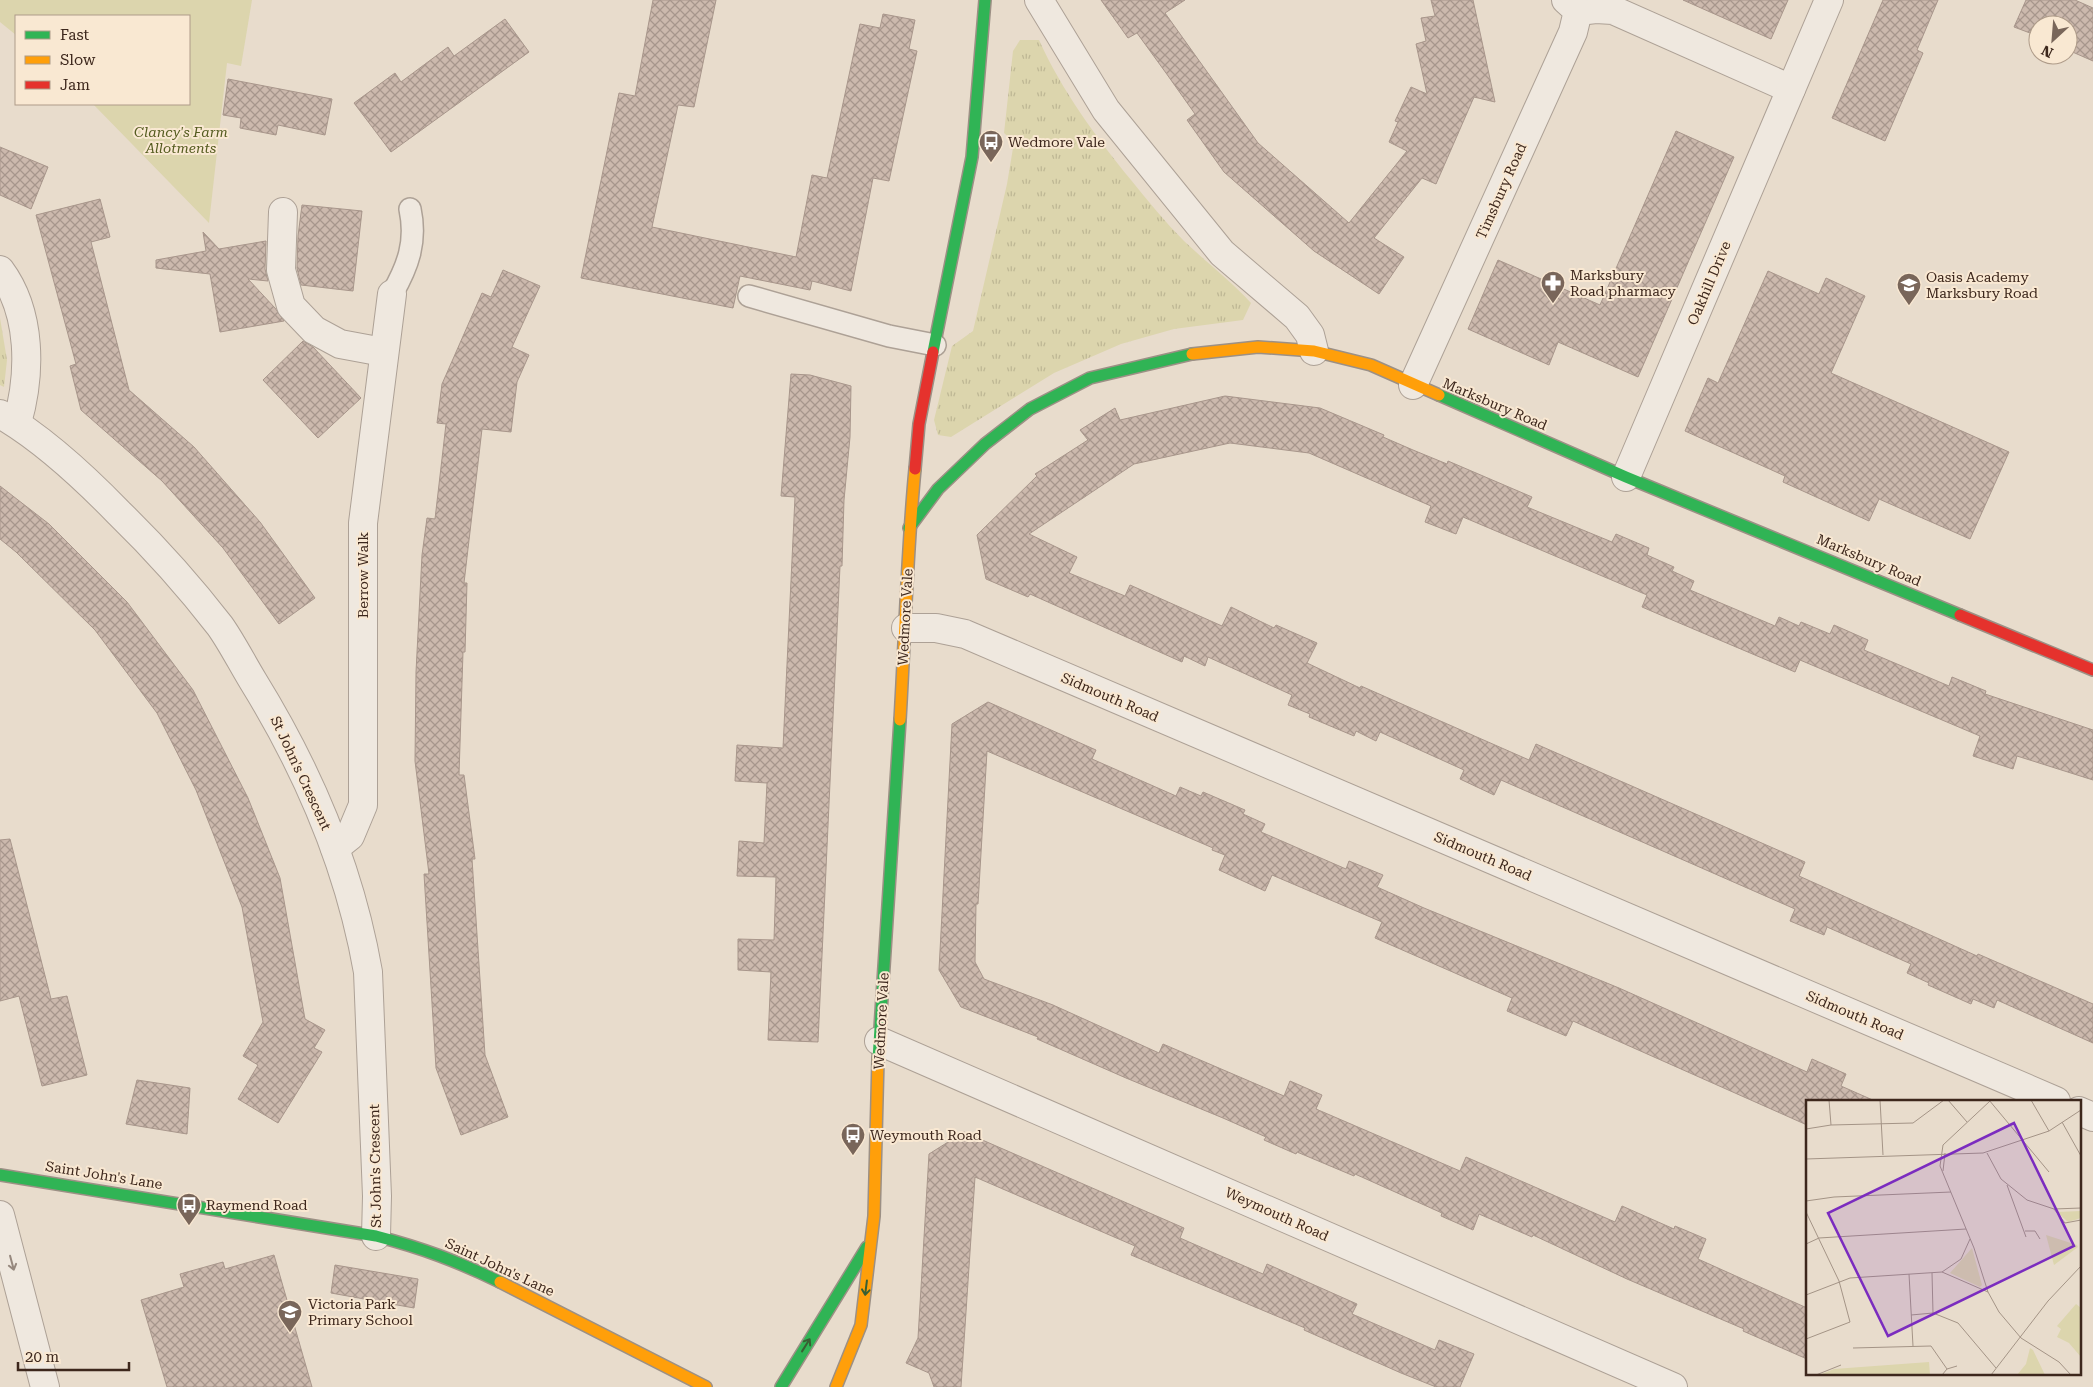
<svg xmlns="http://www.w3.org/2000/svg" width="2093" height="1387" font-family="'Roboto Serif',serif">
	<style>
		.grass { fill: url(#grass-tufts) }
		.garden { fill: #dcd5ad }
		.building { fill: url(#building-cross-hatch); stroke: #a8968b }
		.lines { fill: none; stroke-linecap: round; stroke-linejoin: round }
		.lane-casing { stroke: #ada196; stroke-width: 24 }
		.street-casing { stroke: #ada196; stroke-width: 30 }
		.fast-casing { stroke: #9c9085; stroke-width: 14 }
		.slow-casing { stroke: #9c9085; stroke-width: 14 }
		.jam-casing { stroke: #9c9085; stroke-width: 14 }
		.lane { stroke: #efe8df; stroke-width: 21 }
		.street { stroke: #efe8df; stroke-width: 28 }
		.fast { stroke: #30b455; stroke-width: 11 }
		.slow { stroke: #ff9f0a; stroke-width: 11 }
		.jam { stroke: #e5322d; stroke-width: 11 }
		.oneway { stroke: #96887e }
		.oneway2 { stroke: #385f33 }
		.labels { text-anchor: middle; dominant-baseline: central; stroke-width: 4; stroke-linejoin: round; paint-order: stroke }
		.park-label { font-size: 14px; font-style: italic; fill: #555c20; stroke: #f9e8d2 }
		.poi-label { font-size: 14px; fill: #3d271c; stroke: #f9e8d2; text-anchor: start }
		.street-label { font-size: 14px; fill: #3d271c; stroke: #f9e8d2 }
		.inset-road { fill: none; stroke: #a49486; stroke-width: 1 }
		.view { fill: #7b2cbf; fill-opacity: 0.15; stroke: #7b2cbf; stroke-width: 2.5 }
		.inset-edge { fill: none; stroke: #3d271c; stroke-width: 2.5 }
	</style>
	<defs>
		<pattern id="grass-tufts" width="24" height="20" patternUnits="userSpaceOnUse" patternTransform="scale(1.25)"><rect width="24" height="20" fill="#dcd5ad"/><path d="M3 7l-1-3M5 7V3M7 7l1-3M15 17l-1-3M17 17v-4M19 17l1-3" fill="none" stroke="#beb794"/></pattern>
		<pattern id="building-cross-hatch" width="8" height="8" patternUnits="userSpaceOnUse" patternTransform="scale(1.25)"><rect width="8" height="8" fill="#ccb9ad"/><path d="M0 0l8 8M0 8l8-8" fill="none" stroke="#a7968c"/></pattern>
	</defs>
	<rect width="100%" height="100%" fill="#e8dccc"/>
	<!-- grass -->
	<g class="grass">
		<path d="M 1020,40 L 1039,40 C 1062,91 1096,137 1131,180 C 1148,201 1165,222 1184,241 C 1206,262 1230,280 1251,303 L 1243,320 L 1174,329 L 1121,344 L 1054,373 L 951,437 L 938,435 L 934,420 L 952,346 L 973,331 L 1007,184 L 1014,142 L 1004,133 L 1013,51 Z"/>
		<path d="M 0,318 L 7,360 L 4,387 L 0,385 Z"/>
	</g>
	<!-- garden -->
	<path class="garden" d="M 0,0 L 252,0 L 241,66 L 227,63 L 209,223 L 93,104 L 189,104 L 189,16 L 16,16 L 16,35 L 0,22 Z"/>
	<!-- building -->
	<g class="building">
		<path d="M 653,0 L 716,0 L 694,107 L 678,105 L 652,227 L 796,257 L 812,175 L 827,178 L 860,24 L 880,28 L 883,14 L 915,20 L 909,49 L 917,51 L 889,181 L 873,178 L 851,291 L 812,281 L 810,290 L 740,276 L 733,308 L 581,278 L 619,93 L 635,96 Z"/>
		<path d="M 1101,0 L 1185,0 L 1165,13 L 1258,143 L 1349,223 L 1407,151 L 1389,142 L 1398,122 L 1395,121 L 1411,87 L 1427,94 L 1416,44 L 1426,41 L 1421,18 L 1435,16 L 1431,0 L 1473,0 L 1495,102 L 1474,97 L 1436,184 L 1422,178 L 1374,238 L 1404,257 L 1379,294 L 1314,251 L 1224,172 L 1187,120 L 1195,114 L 1166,73 L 1137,33 L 1128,38 Z"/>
		<path d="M 1683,0 L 1788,0 L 1771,39 Z"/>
		<path d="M 1883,0 L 1938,0 L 1917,50 L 1923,53 L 1885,141 L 1832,118 Z"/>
		<path d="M 2026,0 L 2075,0 L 2093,8 L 2093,61 L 2068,50 L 2068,25 L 2038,25 L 2038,36 L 2014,27 Z"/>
		<path d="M 505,19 L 529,52 L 391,152 L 354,103 L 395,73 L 401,82 L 448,47 L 454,56 Z"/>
		<path d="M 228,79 L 332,99 L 325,135 L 278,125 L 276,135 L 240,128 L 241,118 L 223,115 Z"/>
		<path d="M 1676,131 L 1734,157 L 1638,377 L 1558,342 L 1549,365 L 1468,329 L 1498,260 L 1600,305 Z"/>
		<path d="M 0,147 L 48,167 L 31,209 L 0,195 Z"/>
		<path d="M 100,199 L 110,237 L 91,242 L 129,390 L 194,447 L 260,522 L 315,598 L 279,624 L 223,548 L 162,481 L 81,410 L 70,366 L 76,364 L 36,215 Z"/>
		<path d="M 302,205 L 362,211 L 353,291 L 301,285 L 297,268 L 298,236 Z"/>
		<path d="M 203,232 L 219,249 L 266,241 L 265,269 L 268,281 L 248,279 L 275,308 L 284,321 L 220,332 L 210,274 L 156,268 L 156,260 L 206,251 Z"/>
		<path d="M 503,270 L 540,286 L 512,347 L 529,355 L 517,382 L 511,432 L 482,429 L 464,583 L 467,583 L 465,652 L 463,652 L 459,775 L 464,775 L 475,859 L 472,859 L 485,1055 L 508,1117 L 461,1135 L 436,1068 L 424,874 L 429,874 L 415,761 L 416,672 L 422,555 L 427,518 L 435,519 L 446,424 L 437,423 L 442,384 L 482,293 L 491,297 Z"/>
		<path d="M 1768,271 L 1819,294 L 1826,278 L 1865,296 L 1831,373 L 2009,452 L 1970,539 L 1879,499 L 1869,521 L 1783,482 L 1785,476 L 1685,431 L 1708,378 L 1718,383 Z"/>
		<path d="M 303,341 L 313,347 L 361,398 L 318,438 L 263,380 Z"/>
		<path d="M 791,374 L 810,375 L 851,386 L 850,437 L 844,500 L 842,566 L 840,566 L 818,1042 L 768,1040 L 771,972 L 738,970 L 738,939 L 774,940 L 776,877 L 737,876 L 739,841 L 764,843 L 767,783 L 735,781 L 737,745 L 783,748 L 795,497 L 781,496 Z"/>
		<path d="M 1225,396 L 1320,408 L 1384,435 L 1383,437 L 1413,450 L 1447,464 L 1448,461 L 1532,497 L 1527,507 L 1612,542 L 1616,534 L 1649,548 L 1647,555 L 1674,567 L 1672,571 L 1694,581 L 1690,590 L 1775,626 L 1779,617 L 1799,626 L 1801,622 L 1830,634 L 1834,625 L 1868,640 L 1864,650 L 1949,686 L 1952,677 L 1986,691 L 1985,694 L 2093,730 L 2093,780 L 2017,756 L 2013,769 L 1973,756 L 1980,736 L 1800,660 L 1795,672 L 1677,622 L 1642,607 L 1647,595 L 1463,517 L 1456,534 L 1425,522 L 1431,506 L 1309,453 L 1230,443 L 1134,464 L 1029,534 L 1077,557 L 1069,573 L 1125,596 L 1130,585 L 1222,626 L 1231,607 L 1274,628 L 1276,625 L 1317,643 L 1307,663 L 1360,688 L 1361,686 L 1529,760 L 1536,744 L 1805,862 L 1799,876 L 1977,956 L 1978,954 L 2093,1004 L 2093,1043 L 1997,1000 L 1994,1008 L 1973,999 L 1971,1004 L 1928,985 L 1929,983 L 1907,973 L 1911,964 L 1827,927 L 1824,935 L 1790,921 L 1795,909 L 1501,780 L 1494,795 L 1460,779 L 1464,770 L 1380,732 L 1376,741 L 1356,731 L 1354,736 L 1309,717 L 1310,714 L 1288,705 L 1292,695 L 1208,657 L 1205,666 L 1184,656 L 1182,662 L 1030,594 L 1028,597 L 986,579 L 977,535 L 1037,476 L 1035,474 L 1088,440 L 1080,430 L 1115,408 L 1120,420 Z"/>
		<path d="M 0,486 L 49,524 L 127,602 L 193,690 L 248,798 L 280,878 L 305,1019 L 325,1030 L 314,1048 L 322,1052 L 278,1123 L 238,1099 L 258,1065 L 243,1056 L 263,1022 L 242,907 L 196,790 L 157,713 L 95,630 L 16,552 L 0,539 Z"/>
		<path d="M 988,702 L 1096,750 L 1092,759 L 1176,796 L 1180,787 L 1201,796 L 1203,792 L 1245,810 L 1243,814 L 1265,824 L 1261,832 L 1346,869 L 1349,861 L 1383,875 L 1377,887 L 1424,908 L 1619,988 L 1807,1072 L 1812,1059 L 1846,1074 L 1841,1086 L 1875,1101 L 1807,1101 L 1807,1125 L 1573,1021 L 1566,1036 L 1507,1011 L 1512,998 L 1375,938 L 1382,922 L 1272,875 L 1265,891 L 1219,870 L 1225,855 L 1212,850 L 1213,848 L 987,751 L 978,904 L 976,904 L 975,962 L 984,979 L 1053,1005 L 1159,1053 L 1163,1044 L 1284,1096 L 1290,1081 L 1322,1095 L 1316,1109 L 1460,1171 L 1466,1157 L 1615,1222 L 1622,1206 L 1674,1229 L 1675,1226 L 1706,1239 L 1698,1259 L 1807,1308 L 1807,1359 L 1743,1331 L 1744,1329 L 1627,1279 L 1533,1235 L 1532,1237 L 1479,1214 L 1473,1230 L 1441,1216 L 1442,1213 L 1355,1174 L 1354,1176 L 1297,1152 L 1296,1154 L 1264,1140 L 1266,1137 L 1223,1118 L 1126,1078 L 1037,1039 L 1038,1037 L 961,1007 L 939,970 L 952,724 Z"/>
		<path d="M 10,839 L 51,999 L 67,996 L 87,1075 L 42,1086 L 19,996 L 0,1001 L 0,840 Z"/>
		<path d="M 137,1080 L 190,1088 L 187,1134 L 126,1124 Z"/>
		<path d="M 964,1132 L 1184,1228 L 1180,1238 L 1221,1256 L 1263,1274 L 1267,1264 L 1357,1304 L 1352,1314 L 1435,1350 L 1439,1340 L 1474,1354 L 1460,1387 L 1436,1387 L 1401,1373 L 1304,1330 L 1305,1328 L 1131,1255 L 1135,1246 L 975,1177 L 961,1387 L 934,1387 L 929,1373 L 906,1363 L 918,1338 L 929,1154 Z"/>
		<path d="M 274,1255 L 312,1387 L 167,1387 L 141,1300 L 184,1287 L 180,1274 L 223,1262 L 225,1269 Z"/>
		<path d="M 335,1265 L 418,1279 L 414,1308 L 331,1293 Z"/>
	</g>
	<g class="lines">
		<defs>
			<g id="lane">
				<path d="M 392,294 C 408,266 417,242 410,209"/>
				<path d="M 749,296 L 889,336 L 935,345"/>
			</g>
			<g id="street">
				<path d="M 1039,0 L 1106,110 L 1222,253 L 1297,317 L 1310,335 L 1314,351"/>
				<path d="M 1578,11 L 1596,9 L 1613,10 L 1791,89"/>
				<path d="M 283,212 L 281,270 L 291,306 L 314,330 L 340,344 L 383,352"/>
				<path d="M 0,270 C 32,313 31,374 17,423"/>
				<path d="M 1413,385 L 1573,32 L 1578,11 L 1566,0"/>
				<path d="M 0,414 C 42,438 85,478 119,513 C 155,548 189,586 220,626 C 232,643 242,663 253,681 C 308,770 350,869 368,972 L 377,1196 L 376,1236"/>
				<path d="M 1626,477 L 1829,0"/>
				<path d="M 906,628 L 936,628 L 965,634 L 2056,1101"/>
				<path d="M 335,848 L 350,836 L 363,805 L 363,523 L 392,294"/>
				<path d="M 879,1041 L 1673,1387"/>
				<path d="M 2079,1111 L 2093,1117"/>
				<path d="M 0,1215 L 45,1387"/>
			</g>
			<g id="fast">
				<path d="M 933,352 L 972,157 L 985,0"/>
				<path d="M 1439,395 L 1626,477 L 1960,615"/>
				<path d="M 909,528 L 938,489 L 985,444 L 1030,409 L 1090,378 L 1192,354"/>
				<path d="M 878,1059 L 900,720"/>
				<path d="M 0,1175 L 376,1236 C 422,1248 457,1261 500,1282"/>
				<path d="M 781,1387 L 867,1247"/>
			</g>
			<g id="slow">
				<path d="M 1192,354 L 1258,347 L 1314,351 L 1371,365 L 1439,395"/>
				<path d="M 900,720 C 905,636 907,552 915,469"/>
				<path d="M 500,1282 L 706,1387"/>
				<path d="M 836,1387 L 861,1325 L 874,1216 L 878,1059"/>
			</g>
			<g id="jam">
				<path d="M 915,469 L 919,424 L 933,352"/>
				<path d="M 1960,615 L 2093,670"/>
			</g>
		</defs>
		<!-- lane casing -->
		<use href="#lane" class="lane-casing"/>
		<!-- street casing -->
		<use href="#street" class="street-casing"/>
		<!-- fast casing -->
		<use href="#fast" class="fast-casing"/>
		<!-- slow casing -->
		<use href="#slow" class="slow-casing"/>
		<!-- jam casing -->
		<use href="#jam" class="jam-casing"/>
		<!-- lane -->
		<use href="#lane" class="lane"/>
		<!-- street -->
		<use href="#street" class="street"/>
		<!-- fast -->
		<use href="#fast" class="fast"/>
		<!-- slow -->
		<use href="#slow" class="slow"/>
		<!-- jam -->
		<use href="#jam" class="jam"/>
	</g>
	<!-- one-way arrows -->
	<defs><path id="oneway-shaft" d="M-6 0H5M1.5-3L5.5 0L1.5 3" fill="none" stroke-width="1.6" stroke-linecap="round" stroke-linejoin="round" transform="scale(1.25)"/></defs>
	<use class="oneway" href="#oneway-shaft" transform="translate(12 1263) rotate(75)"/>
	<g class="oneway2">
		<use href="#oneway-shaft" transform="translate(866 1288) rotate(97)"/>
		<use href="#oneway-shaft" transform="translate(806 1345) rotate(-58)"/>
	</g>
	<!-- icons -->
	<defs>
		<symbol id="bus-pin" viewBox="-11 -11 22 30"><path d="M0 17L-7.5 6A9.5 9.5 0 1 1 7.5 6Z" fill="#79665a" stroke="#f9e8d2"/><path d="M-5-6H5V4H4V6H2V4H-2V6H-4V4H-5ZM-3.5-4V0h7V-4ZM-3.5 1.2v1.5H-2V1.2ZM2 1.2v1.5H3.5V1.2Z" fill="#fff"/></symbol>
		<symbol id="pharmacy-pin" viewBox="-11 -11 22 30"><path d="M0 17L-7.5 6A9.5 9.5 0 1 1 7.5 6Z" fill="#79665a" stroke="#f9e8d2"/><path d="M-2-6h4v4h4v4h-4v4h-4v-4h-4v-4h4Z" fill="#fff"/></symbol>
		<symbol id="school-pin" viewBox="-11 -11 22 30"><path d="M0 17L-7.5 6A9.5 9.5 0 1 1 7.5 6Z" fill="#79665a" stroke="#f9e8d2"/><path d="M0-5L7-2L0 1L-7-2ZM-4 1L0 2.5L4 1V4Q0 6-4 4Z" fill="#fff"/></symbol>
	</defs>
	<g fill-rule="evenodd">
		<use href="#bus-pin" x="977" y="128" width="28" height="38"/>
		<use href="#pharmacy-pin" x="1539" y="269" width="28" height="38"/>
		<use href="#school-pin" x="1895" y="271" width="28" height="38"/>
		<use href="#bus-pin" x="839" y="1121" width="28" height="38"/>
		<use href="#bus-pin" x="175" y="1191" width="28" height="38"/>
		<use href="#school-pin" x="276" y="1298" width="28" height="38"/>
	</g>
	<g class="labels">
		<!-- park labels -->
		<g class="park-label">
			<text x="181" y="132">Clancy's Farm<tspan x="181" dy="16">Allotments</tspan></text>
		</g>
		<!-- poi labels -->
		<g class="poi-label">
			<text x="1008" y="142">Wedmore Vale</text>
			<text x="1570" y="275">Marksbury<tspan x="1570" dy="16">Road pharmacy</tspan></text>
			<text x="1926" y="277">Oasis Academy<tspan x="1926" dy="16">Marksbury Road</tspan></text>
			<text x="870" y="1135">Weymouth Road</text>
			<text x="206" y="1205">Raymend Road</text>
			<text x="308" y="1304">Victoria Park<tspan x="308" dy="16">Primary School</tspan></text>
		</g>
		<!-- street labels -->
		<g class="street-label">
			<text transform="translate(1501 191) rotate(-66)">Timsbury Road</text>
			<text transform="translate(1709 283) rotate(-67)">Oakhill Drive</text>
			<text transform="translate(1495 404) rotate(23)">Marksbury Road</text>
			<text transform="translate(1869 560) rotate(23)">Marksbury Road</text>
			<text transform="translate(363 575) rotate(-90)">Berrow Walk</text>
			<text transform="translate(905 617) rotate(-87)">Wedmore Vale</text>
			<text transform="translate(1110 697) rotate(23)">Sidmouth Road</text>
			<text transform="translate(301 773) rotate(65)">St John's Crescent</text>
			<text transform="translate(1483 856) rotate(23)">Sidmouth Road</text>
			<text transform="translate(1855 1015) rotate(23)">Sidmouth Road</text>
			<text transform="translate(881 1021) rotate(-87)">Wedmore Vale</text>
			<text transform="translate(375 1166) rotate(-91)">St John's Crescent</text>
			<text transform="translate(104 1175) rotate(9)">Saint John's Lane</text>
			<text transform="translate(1277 1214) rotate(24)">Weymouth Road</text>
			<text transform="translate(500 1267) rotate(25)">Saint John's Lane</text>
		</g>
	</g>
	<!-- overview -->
	<g transform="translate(1806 1100)">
		<rect width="275" height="275" fill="#e8dccc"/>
		<path d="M 275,111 L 275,118 L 262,122 L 251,112 ZM 166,148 L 176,185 L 174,187 L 144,173 Z" fill="#dcd5ad"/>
		<path d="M 224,248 L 227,250 L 239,275 L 211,275 L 220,264 ZM 123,262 L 124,275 L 13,275 L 28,269 Z" fill="#dcd5ad"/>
		<path d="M 240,135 L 271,145 L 272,147 L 248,165 ZM 270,204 L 275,208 L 275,257 L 263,243 L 251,237 L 255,229 L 251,226 Z" fill="#dcd5ad"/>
		<path class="inset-road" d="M 23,0 L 25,25M 74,0 L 77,55M 142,0 L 161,22M 183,0 L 243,72M 225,0 L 243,31M 184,1 L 137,45 L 134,66 L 168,148 L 182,192 L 193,212 L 215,238 L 253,262 L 265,275M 256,22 L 275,56M 0,29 L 25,25 L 107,23 L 138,0M 181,53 L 195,79 L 221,100 L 248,109 L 275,108M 0,59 L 177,53 L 243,31 L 275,10M 137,71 L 139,53M 201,85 L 220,137M 0,101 L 28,97 L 145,92M 248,109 L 259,123 L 275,120M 0,112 L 33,181 L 44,222 L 0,239M 219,131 L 229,131 L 234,139M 0,144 L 13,138 L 160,129M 136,172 L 182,192M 126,173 L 127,213 L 152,223 L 190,268M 103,174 L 107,246M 0,195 L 44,178 L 136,172 L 155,159 L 164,139M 105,215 L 127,213M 47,248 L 125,246 L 141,269M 10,275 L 35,265M 136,275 L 141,269 L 151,266M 185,275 L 242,201 L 275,166"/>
		<path class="view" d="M 208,23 L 268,146 L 82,236 L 22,113 Z"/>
		<rect width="275" height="275" class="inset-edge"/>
	</g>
	<!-- legend -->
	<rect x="15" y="15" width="175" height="90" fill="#f9e8d2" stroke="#ae9b89"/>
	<rect x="25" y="31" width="25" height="8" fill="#30b455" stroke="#ae9b89"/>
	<text x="60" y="40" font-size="15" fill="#3d271c">Fast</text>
	<rect x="25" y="56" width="25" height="8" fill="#ff9f0a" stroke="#ae9b89"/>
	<text x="60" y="65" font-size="15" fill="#3d271c">Slow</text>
	<rect x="25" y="81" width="25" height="8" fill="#e5322d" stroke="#ae9b89"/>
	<text x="60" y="90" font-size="15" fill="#3d271c">Jam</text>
	<!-- north arrow -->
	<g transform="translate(2053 40) rotate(206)"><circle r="24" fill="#f9e8d2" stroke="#ae9b89"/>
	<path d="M0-4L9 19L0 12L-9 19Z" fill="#79665a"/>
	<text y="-8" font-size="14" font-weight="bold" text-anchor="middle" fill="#3d271c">N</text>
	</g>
	<!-- scale -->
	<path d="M18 1362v8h111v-8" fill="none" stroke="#3d271c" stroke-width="2.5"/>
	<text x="25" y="1362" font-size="15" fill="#3d271c" stroke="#f9e8d2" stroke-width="4" paint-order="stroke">20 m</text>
</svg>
